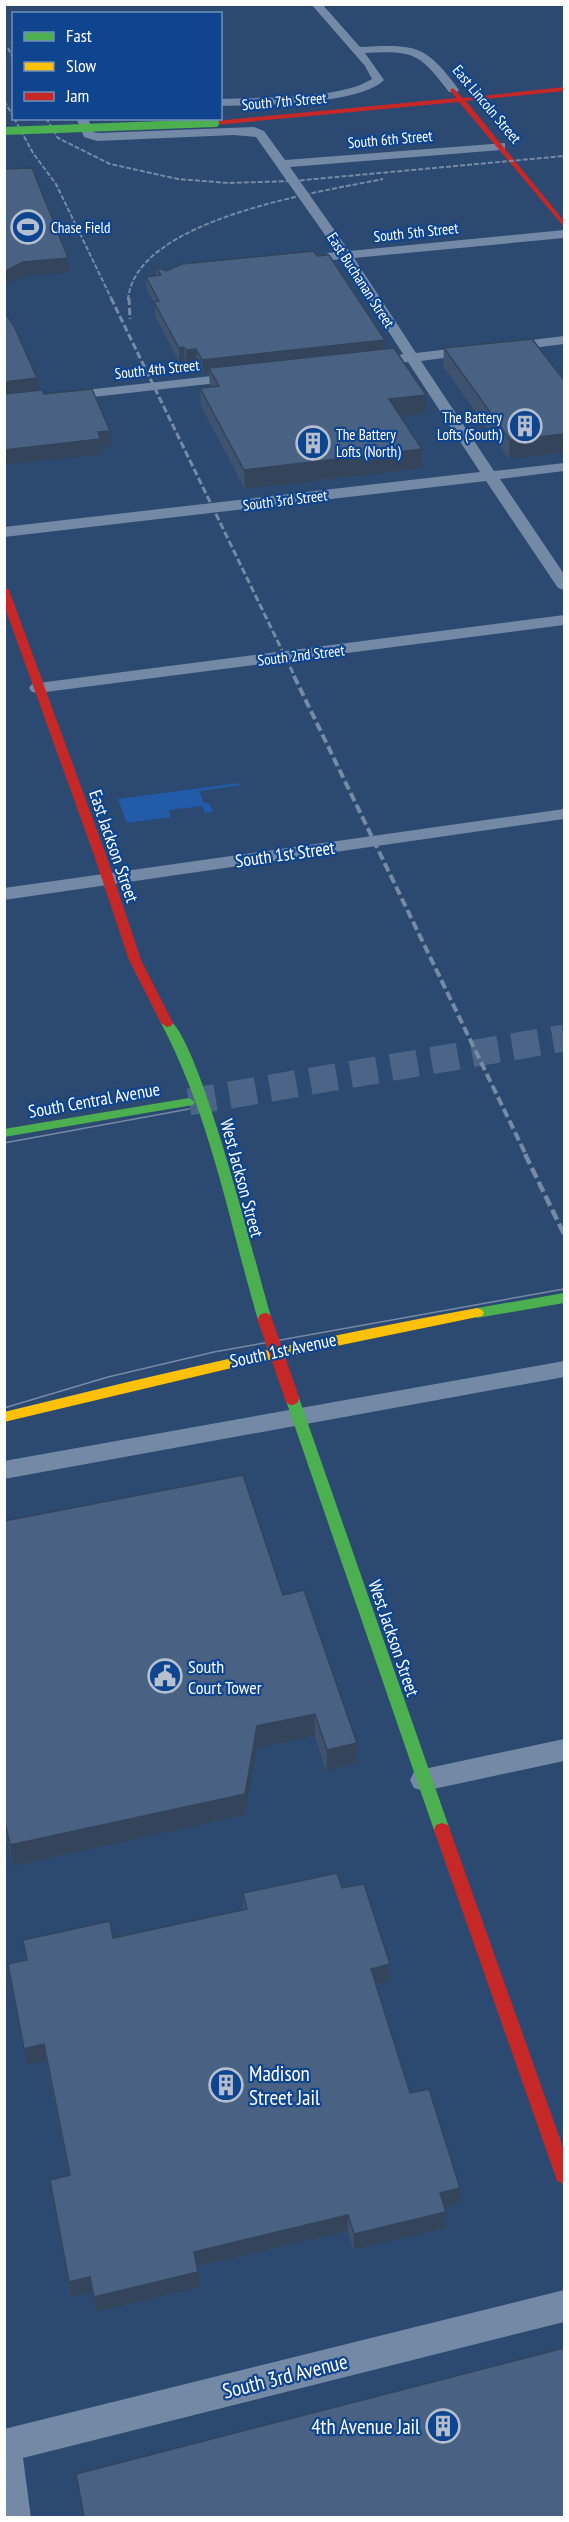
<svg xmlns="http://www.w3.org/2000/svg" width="569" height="2522" font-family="'PT Sans Narrow',sans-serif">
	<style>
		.green { fill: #225ba7 }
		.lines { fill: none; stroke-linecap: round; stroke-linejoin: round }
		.secondary-tunnel { stroke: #4c6487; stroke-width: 27; stroke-dasharray: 27 14; stroke-linecap: butt }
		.street { fill: #7389a5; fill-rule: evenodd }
		.fast { fill: #4caf50; fill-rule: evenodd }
		.slow { fill: #ffc107; fill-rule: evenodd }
		.jam { fill: #c62828; fill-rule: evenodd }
		.tram { stroke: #778aa5; stroke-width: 1.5 }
		.rail-far3 { stroke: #778aa5; stroke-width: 2; stroke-dasharray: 5 2; stroke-linecap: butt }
		.rail-far2 { stroke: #778aa5; stroke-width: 3; stroke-dasharray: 7 3; stroke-linecap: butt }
		.rail-far1 { stroke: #778aa5; stroke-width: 4; stroke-dasharray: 9 4; stroke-linecap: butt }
		.rail { stroke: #778aa5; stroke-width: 4.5; stroke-dasharray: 11 4.5; stroke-linecap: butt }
		.fast-bridge { stroke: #4caf50; stroke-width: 8 }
		.jam-bridge { stroke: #c62828; stroke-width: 14 }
		.wall { fill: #3f5370 }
		.shaded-wall { fill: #33445b }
		.building { fill: #496182; stroke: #33445b; stroke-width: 1.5 }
		.labels { text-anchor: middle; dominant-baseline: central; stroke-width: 4.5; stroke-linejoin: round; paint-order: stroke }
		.far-street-label { font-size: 15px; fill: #fff; stroke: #0f448f }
		.far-poi-label { font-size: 15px; fill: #fff; stroke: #0f448f; text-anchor: start }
		.street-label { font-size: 18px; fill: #fff; stroke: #0f448f }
		.poi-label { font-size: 18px; fill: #fff; stroke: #0f448f; text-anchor: start }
		.near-poi-label { font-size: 21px; fill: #fff; stroke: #0f448f; text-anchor: start }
		.near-street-label { font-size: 21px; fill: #fff; stroke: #0f448f }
	</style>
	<rect width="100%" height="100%" fill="#2c4972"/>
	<!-- green -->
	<path class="green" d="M 239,783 L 240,785 L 199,791 L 204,803 L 209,803 L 213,812 L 205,813 L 202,806 L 169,810 L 171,817 L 127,823 L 118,799 Z"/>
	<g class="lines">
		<!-- secondary-tunnel -->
		<path class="secondary-tunnel" d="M 189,1102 L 564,1038"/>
		<!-- street -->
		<g class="street">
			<path d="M 311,4 L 322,4 L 360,47 C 415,44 426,44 459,90 L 457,92 L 449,92 C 420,54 415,50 365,53 L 384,80 C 360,105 256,105 220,106 L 220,99 C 261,97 339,100 372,79 L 365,66 Z"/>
			<path d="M 76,118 L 88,118 L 93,132 L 98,133 L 254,127 L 264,131 L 285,160 L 505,143 L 505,149 L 501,150 L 290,167 L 349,251 L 564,230 L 564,238 L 354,258 L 416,353 L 474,346 L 481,350 L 474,354 L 421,361 L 494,471 L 564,463 L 564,471 L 500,479 L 564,574 L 564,590 L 558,588 L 486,481 L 4,537 L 4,527 L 480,472 L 408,362 L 400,363 L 393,359 L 395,356 L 403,354 L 342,259 L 333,260 L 326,256 L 328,253 L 337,252 L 256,137 L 234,135 L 97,141 L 84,137 Z"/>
			<path d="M 564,336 L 564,344 L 507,351 L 500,347 L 507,343 Z"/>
			<path d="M 239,373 L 244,374 L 246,377 L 244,380 L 4,407 L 4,399 Z"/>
			<path d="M 564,615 L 564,625 L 38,693 L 32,692 L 29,688 L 32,684 L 38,683 Z"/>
			<path d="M 564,809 L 564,819 L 4,900 L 4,888 Z"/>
			<path d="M 564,1361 L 564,1377 L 4,1479 L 4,1461 Z"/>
			<path d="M 564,1739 L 564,1761 L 424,1791 L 414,1788 L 410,1780 L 414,1772 L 424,1769 Z"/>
			<path d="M 564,2290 L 564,2322 L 23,2458 L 31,2518 L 4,2518 L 4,2429 Z"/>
		</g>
		<!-- fast -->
		<g class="fast">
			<path d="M 167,1019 C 198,1028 259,1279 272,1320 L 270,1323 L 260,1323 L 258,1320 C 228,1218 211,1118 161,1023 Z"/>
			<path d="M 189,1098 L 195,1102 L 193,1105 L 4,1137 L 4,1129 Z"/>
			<path d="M 564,1293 L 564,1303 L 477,1318 L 470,1313 L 477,1308 Z"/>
			<path d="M 292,1393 L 297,1394 L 299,1398 L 450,1830 L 448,1835 L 442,1837 L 436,1835 L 434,1830 L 285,1398 L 287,1394 Z"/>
		</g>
		<!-- slow -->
		<path class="slow" d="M 477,1308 L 482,1310 L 484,1313 L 482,1316 L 240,1366 L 4,1422 L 4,1412 C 161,1373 318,1337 477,1308 Z"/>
		<!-- jam -->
		<g class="jam">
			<path d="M 564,87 L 564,91 L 466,101 L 564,221 L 564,227 L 459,102 L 215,125 L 211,123 L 215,121 L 456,98 L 450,90 L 453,88 L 463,98 Z"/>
			<path d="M 4,587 L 9,590 L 106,855 L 141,960 L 173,1023 L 171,1026 L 167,1027 L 161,1023 L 129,960 L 94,855 L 4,605 Z"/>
			<path d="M 442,1823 L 448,1825 L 450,1830 L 564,2150 L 564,2184 L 557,2181 L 555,2175 L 434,1830 L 436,1825 Z"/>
		</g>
		<!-- tram -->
		<g class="tram">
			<path d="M 4,1143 L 189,1109"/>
			<path d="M 4,1408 L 108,1377 L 214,1352 L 564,1289"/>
		</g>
		<!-- rail-far3 -->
		<g class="rail-far3">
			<path d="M 8,48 L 14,60"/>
			<path d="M 4,101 L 14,117"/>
			<path d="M 14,118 L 33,153 L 56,184 L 112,300"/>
			<path d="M 46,118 L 58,138 L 110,164 L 178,179 L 228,183 L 293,181 L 564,156"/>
			<path d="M 128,300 C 134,219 320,192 383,179"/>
		</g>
		<!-- rail-far2 -->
		<g class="rail-far2">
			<path d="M 111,298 L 295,677"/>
			<path d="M 129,298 L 130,319"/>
		</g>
		<!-- rail-far1 -->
		<path class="rail-far1" d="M 294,676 L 526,1155"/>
		<!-- rail -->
		<path class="rail" d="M 525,1154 L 564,1234"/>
		<!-- fast-bridge -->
		<path class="fast-bridge" d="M 4,131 L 215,123"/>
		<!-- jam-bridge -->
		<path class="jam-bridge" d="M 265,1320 L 292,1398"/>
	</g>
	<!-- wall -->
	<g class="wall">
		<path d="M 317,256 L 385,340 L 385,349 L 425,413 L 400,416 L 422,449 L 421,468 L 245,489 L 201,406 L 200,388 L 210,387 L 209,374 L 203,374 L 197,364 L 186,365 L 185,362 L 179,362 L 155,316 L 155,305 L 147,290 L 146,277 L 156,276 L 156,267 L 166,271 Z"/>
		<path d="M 444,348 L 564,380 L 564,452 L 509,459 L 443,366 Z"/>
		<path d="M 4,1521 L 283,1595 L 357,1743 L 356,1764 L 326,1771 L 315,1736 L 257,1748 L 245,1815 L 13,1866 L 4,1827 Z"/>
		<path d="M 342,1888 L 390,1964 L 389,1981 L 376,1984 L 410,2093 L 459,2204 L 445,2207 L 446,2212 L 445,2228 L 353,2250 L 348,2231 L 197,2267 L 199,2287 L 96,2312 L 92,2292 L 71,2297 L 52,2196 L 50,2180 L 69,2176 L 46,2061 L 27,2065 L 10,1981 L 8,1964 L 26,1960 L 23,1940 L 113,1938 L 243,1910 L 243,1893 Z"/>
	</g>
	<!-- shaded-wall -->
	<g class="shaded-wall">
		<path d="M 68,258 L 69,272 L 24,276 L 4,286 L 4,272 L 23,262 Z"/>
		<path d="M 385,340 L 385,354 L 209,368 L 209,374 L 203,374 L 202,360 Z"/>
		<path d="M 184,347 L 185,362 L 179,362 L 179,348 Z"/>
		<path d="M 196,349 L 197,364 L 186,365 L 186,350 Z"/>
		<path d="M 37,378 L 38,393 L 4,397 L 4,382 Z"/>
		<path d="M 426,395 L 425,413 L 389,418 L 389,399 Z"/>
		<path d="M 110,431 L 111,446 L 101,447 L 101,454 L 4,465 L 4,450 L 98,432 Z"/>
		<path d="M 564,434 L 564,452 L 509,459 L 510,440 Z"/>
		<path d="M 422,449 L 421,468 L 245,489 L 244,470 Z"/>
		<path d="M 315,1714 L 315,1736 L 257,1748 L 245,1815 L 13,1866 L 10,1845 L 257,1726 Z"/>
		<path d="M 357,1743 L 356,1764 L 326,1771 L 327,1750 Z"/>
		<path d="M 390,1964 L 389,1981 L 370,1985 L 371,1969 Z"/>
		<path d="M 44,2044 L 46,2061 L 27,2065 L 24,2049 Z"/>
		<path d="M 460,2188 L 459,2204 L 439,2209 L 440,2193 Z"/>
		<path d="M 446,2212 L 445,2228 L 353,2250 L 354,2234 Z"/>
		<path d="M 348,2215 L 348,2231 L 195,2267 L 194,2252 Z"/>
		<path d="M 198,2272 L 199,2287 L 96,2312 L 94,2297 Z"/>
		<path d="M 90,2277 L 92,2292 L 71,2297 L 69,2282 Z"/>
	</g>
	<!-- building -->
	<g class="building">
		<path d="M 32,168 L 68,258 L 23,262 L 4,272 L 4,169 Z"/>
		<path d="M 314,251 L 317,256 L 329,255 L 385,340 L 202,360 L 196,349 L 186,350 L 184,347 L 179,348 L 154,302 L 159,301 L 146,277 L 161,275 L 156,267 L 166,271 L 182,264 Z"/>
		<path d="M 4,311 L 14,326 L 37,378 L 4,382 Z"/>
		<path d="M 532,339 L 564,380 L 564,434 L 510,440 L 444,348 Z"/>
		<path d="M 394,348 L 426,395 L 389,399 L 422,449 L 244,470 L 200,388 L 219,386 L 209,368 Z"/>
		<path d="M 92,389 L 110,431 L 98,432 L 100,439 L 4,450 L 4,394 L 42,390 L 44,394 Z"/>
		<path d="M 243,1475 L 283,1595 L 304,1590 L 357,1743 L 327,1750 L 315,1714 L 257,1726 L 245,1794 L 10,1845 L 4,1818 L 4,1521 Z"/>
		<path d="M 337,1873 L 342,1888 L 364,1884 L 390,1964 L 371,1969 L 410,2093 L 429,2089 L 460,2188 L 440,2193 L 446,2212 L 354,2234 L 348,2215 L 194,2252 L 198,2272 L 94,2297 L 90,2277 L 69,2282 L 50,2180 L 70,2175 L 44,2044 L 24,2049 L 8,1964 L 27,1960 L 23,1940 L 110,1921 L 113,1938 L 247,1909 L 243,1893 Z"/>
		<path d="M 564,2348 L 564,2517 L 84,2517 L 76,2474 Z"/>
	</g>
	<!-- icons -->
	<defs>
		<symbol id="stadium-ring" viewBox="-11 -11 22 22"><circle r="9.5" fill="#0f448f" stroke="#b5bfce" stroke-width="1.5"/><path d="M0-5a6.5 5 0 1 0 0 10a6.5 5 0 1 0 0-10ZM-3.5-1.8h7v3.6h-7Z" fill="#b5bfce"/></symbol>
		<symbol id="building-ring" viewBox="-11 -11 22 22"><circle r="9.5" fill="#0f448f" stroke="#b5bfce" stroke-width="1.5"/><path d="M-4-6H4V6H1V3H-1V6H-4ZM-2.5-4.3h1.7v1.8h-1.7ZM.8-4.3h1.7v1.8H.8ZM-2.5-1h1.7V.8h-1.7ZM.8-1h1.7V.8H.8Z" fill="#b5bfce"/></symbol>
		<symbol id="civic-ring" viewBox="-11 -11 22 22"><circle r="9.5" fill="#0f448f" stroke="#b5bfce" stroke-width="1.5"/><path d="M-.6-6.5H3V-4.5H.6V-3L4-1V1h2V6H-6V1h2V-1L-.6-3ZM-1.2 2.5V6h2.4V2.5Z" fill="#b5bfce"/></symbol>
	</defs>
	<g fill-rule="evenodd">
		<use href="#stadium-ring" x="9" y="208" width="38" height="38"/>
		<use href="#building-ring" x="506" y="407" width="38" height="38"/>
		<use href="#building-ring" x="294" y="424" width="38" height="38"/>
		<use href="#civic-ring" x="146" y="1657" width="38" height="38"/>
		<use href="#building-ring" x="207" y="2066" width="38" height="38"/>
		<use href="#building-ring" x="424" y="2407" width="38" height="38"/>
	</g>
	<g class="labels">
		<!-- far-street labels -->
		<g class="far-street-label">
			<text transform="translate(284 101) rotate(-5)">South 7th Street</text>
			<text transform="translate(487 104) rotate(50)">East Lincoln Street</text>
			<text transform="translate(390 139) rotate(-5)">South 6th Street</text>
			<text transform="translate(416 232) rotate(-6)">South 5th Street</text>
			<text transform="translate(361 280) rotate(57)">East Buchanan Street</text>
			<text transform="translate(157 369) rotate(-6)">South 4th Street</text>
			<text transform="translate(285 500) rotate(-7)">South 3rd Street</text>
			<text transform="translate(301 655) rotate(-7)">South 2nd Street</text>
		</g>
		<!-- far-poi labels -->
		<g class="far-poi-label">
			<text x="51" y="227">Chase Field</text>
			<text x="502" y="417" text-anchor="end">The Battery<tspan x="502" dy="17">Lofts (South)</tspan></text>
			<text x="336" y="434">The Battery<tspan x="336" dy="17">Lofts (North)</tspan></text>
		</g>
		<!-- street labels -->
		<g class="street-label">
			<text transform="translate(114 846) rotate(71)">East Jackson Street</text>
			<text transform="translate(285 854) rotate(-8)">South 1st Street</text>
			<text transform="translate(94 1100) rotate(-10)">South Central Avenue</text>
			<text transform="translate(242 1178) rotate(75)">West Jackson Street</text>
			<text transform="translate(283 1350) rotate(-12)">South 1st Avenue</text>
			<text transform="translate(394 1638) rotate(71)">West Jackson Street</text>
		</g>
		<!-- poi labels -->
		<g class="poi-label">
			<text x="188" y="1666">South<tspan x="188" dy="21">Court Tower</tspan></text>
		</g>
		<!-- near-poi labels -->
		<g class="near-poi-label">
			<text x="249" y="2073">Madison<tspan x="249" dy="24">Street Jail</tspan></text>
			<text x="420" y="2426" text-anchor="end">4th Avenue Jail</text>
		</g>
		<!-- near-street labels -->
		<g class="near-street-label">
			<text transform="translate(285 2376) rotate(-14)">South 3rd Avenue</text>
		</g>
	</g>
	<!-- border -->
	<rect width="569" height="2522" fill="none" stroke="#ffffff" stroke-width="12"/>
	<!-- legend -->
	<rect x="12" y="12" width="210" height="108" fill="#0f448f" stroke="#6f8fbc" stroke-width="1.5"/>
	<rect x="24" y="32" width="30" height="9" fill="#4caf50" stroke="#6f8fbc" stroke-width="1.5"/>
	<text x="66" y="42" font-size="18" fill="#ffffff">Fast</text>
	<rect x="24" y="62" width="30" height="9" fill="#ffc107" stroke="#6f8fbc" stroke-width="1.5"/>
	<text x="66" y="72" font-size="18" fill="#ffffff">Slow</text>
	<rect x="24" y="92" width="30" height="9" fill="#c62828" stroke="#6f8fbc" stroke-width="1.5"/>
	<text x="66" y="102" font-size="18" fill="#ffffff">Jam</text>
</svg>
